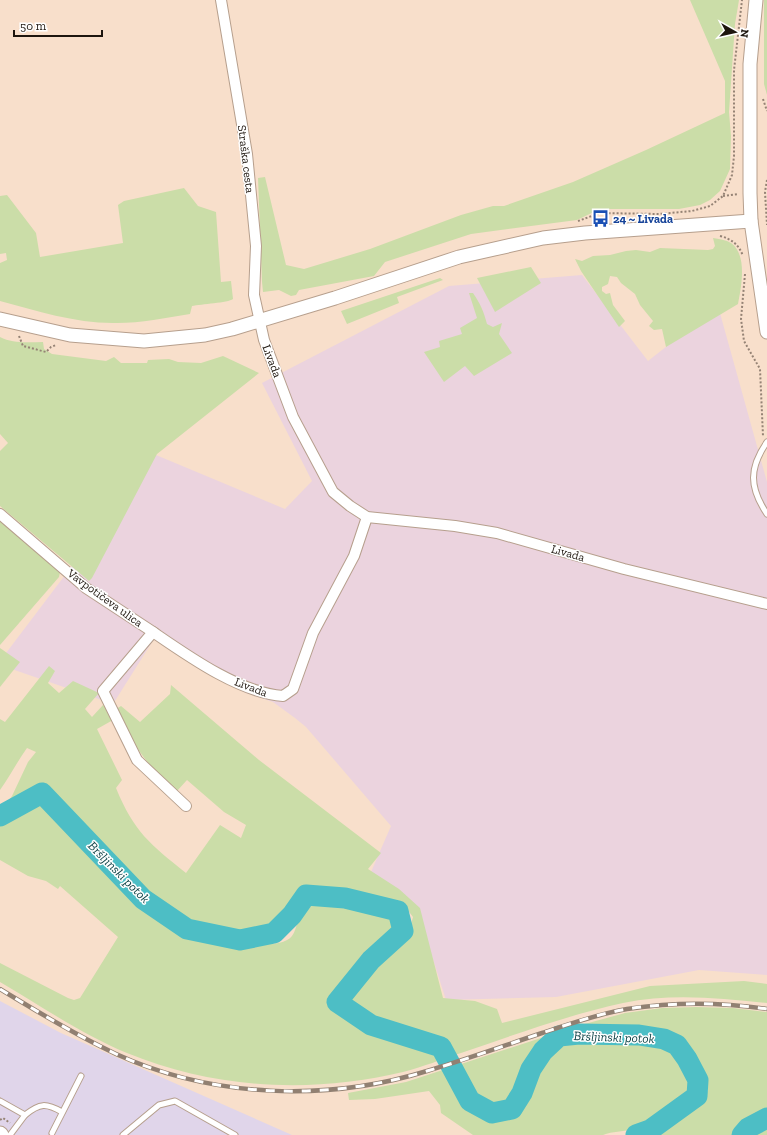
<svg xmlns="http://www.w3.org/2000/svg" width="767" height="1135" font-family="'Zilla Slab',serif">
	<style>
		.commercial { fill: #e0d5ea }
		.industrial { fill: #ebd3de }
		.green { fill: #cbdda8; fill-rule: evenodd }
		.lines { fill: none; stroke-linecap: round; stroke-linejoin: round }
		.river { stroke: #4dbec5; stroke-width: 21 }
		.service-casing { stroke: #b69f8d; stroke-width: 7 }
		.minor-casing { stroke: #b69f8d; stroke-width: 12 }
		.tertiary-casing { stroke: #b69f8d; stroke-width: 15 }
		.secondary-casing { stroke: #b69f8d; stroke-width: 17 }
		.path { stroke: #958375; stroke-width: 2; stroke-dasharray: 2 2; stroke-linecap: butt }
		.service { stroke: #fff; stroke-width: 5 }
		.minor { stroke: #fff; stroke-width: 10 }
		.tertiary { stroke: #fff; stroke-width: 13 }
		.secondary { stroke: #fff; stroke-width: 15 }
		.rail-casing { stroke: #918072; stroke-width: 4.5 }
		.rail { stroke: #fff; stroke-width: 3; stroke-dasharray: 9; stroke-linecap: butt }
		.labels { text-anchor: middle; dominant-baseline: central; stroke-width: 3; stroke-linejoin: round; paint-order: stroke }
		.street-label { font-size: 12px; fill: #1d150e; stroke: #fff }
		.transit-label { font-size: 12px; font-weight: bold; fill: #164399; stroke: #fff; text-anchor: start }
		.water-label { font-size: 13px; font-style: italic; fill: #0a3f43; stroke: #fff }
	</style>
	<rect width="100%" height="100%" fill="#f8dfcb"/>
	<!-- commercial -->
	<path class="commercial" d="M 0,1001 L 61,1033 L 292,1135 L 0,1135 Z"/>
	<!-- industrial -->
	<path class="industrial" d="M 582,275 L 648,361 L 718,306 L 767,482 L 767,975 L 699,970 L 556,997 L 446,1000 L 420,919 L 364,888 L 391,826 L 306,727 L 295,718 L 273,702 L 246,693 L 182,658 L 154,639 L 113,704 L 0,665 L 0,661 L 156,455 L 285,509 L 312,481 L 262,383 L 449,286 Z"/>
	<!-- green -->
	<g class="green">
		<path d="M 690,0 L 739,0 L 735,24 L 729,112 L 731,136 L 730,169 L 720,191 L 710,200 L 700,205 L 679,209 L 600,209 L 577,220 L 471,234 L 385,262 L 374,276 L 299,290 L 296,295 L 291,296 L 279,290 L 263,292 L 262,282 L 258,178 L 265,177 L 286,265 L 304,269 L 370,249 L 461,215 L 493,206 L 504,206 L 573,182 L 646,150 L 725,113 L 725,81 Z"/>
		<path d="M 764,0 L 767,0 L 767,95 L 764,84 Z"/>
		<path d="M 184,188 L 198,206 L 216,212 L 221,282 L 231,281 L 233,299 C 228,303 201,304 192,306 L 190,314 C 166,318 141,323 117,323 C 77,324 38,311 0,301 L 0,263 L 7,260 L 6,253 L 0,254 L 0,196 L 7,195 L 36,233 L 40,257 L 123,243 L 118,205 L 124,201 Z"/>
		<path d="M 713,238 C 719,239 726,240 731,243 C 748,255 741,288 738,304 L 666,347 L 662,329 L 654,330 L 649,326 L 653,321 L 640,305 L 635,294 L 621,283 L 617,277 L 610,276 L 608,284 L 602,287 L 602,291 L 606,294 L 610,293 L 613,305 L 625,321 L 619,327 L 581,271 L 575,259 L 582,261 L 593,256 L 610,255 L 626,251 L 636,250 L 650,252 L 660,248 L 708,250 L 713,249 L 715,246 Z"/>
		<path d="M 531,267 L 541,283 L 495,312 L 477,278 Z"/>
		<path d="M 440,278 L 443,280 L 397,297 L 399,303 L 347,324 L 341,311 Z"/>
		<path d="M 469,293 L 473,293 C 480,303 484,312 487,324 L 493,327 L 502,323 L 499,334 L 512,353 L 474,376 L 465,366 L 444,382 L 424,352 L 440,347 L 439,341 L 462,334 L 460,328 L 477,318 Z"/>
		<path d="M 0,337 C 13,344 29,342 43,342 L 44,349 L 52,354 L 106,361 L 114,357 L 121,363 L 147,363 L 148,360 L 169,359 L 178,362 L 201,363 L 223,356 L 259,373 L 157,454 L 92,578 L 89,581 L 0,506 L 0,451 L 8,443 L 0,434 Z"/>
		<path d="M 0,519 L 60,572 L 59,577 L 0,645 Z"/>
		<path d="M 0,648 L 20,662 L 0,687 Z"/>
		<path d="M 49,666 L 55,671 L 48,683 L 59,693 L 73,681 L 99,693 L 85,709 L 92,717 L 103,705 L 108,708 L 113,720 L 97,729 L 122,780 L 116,788 C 134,832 150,844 186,873 L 220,825 L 241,838 L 246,825 L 224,812 L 187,780 L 177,791 C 145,765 134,745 116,709 L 121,706 L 140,722 L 170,694 L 171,685 L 259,760 L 381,853 L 368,869 L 399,889 L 420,908 L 443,998 L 475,1001 L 497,1009 L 502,1023 L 650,986 L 744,981 L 767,984 L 767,1003 C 719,998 671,993 623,1003 C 568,1015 514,1035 461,1053 C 442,1059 423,1067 403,1072 C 311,1094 215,1089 127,1053 C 83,1035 41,1006 0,982 L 0,963 L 68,998 L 74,1000 L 80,998 L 118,937 L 60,886 L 58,889 L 46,881 L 28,876 L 0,860 L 0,812 L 12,796 L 28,762 L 36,752 L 27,748 C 17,762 10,776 0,790 L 0,719 L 5,722 ZM 318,889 L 331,889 L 407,909 L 413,917 L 408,935 L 369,968 L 365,962 L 396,929 L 398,922 L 397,918 L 328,899 C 314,901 305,909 298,922 C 296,926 295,932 292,936 C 285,945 268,944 258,944 C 208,943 167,932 129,899 L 134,893 C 152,901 169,913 188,921 C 214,933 254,935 281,929 L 292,915 L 302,895 Z"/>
		<path d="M 696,1007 L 733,1008 L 767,1012 L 767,1114 L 750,1122 L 736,1135 L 655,1135 L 703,1100 L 708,1090 C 703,1076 697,1055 687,1045 C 671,1029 641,1028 620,1028 C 606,1028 593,1031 581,1025 L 625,1013 L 662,1008 Z"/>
		<path d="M 544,1037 C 538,1046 531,1054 526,1063 C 512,1095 514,1118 472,1095 L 461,1099 C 469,1106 497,1122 508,1118 C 531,1111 526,1077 541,1062 C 547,1057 554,1048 562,1044 C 585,1033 662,1032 677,1055 C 684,1064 693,1080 689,1091 C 685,1104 645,1125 632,1129 C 622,1132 613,1131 603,1135 L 473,1135 L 441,1113 L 440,1105 L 429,1091 L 375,1099 L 349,1100 L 348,1093 L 406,1082 Z"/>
		<path d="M 767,1124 L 767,1135 L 747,1135 L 751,1130 Z"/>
	</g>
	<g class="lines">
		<!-- river -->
		<g class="river">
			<path d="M 0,816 L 42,793 L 143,899 L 187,929 L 240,940 L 274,933 L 292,915 L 306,895 L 345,898 L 398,911 L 403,931 L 371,960 L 337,1002 L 371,1025 L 441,1047 L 470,1101 L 492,1113 L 512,1109 L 522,1093 L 531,1069 L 543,1051 L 559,1036 L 579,1034 L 639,1035 L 664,1039 L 677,1045 L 687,1059 L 698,1080 L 697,1096 L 650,1130 L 636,1135"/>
			<path d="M 742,1135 L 748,1128 L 767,1118"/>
		</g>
		<defs>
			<g id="service">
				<path d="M 767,442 C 749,468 749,487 767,514"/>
				<path d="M 0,1101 L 25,1115 L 10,1135"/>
				<path d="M 25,1115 C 40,1103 46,1103 62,1112"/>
				<path d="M 52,1133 L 81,1076"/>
				<path d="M 123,1135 L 159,1105 L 175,1101 L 235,1135"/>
			</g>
			<g id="minor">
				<path d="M 221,0 L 247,154 L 256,246 L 254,295 L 264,340 L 293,417 L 333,492 L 350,506 L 367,517 L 455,526 L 497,533 L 624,569 L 767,604"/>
				<path d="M 0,514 L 86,588 L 153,632 L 103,691 L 137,760 L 186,806"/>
				<path d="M 153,632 C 188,656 240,693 283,696 L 293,689 L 313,633 L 354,556 L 367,517"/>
			</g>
			<g id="tertiary">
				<path d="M 756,0 L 750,64 L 750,193 L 751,221 L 767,332"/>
				<path d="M 0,319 L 70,335 L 144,341 L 205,335 L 232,329 L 335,298 L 459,257 L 543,238 L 585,233 L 751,221"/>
			</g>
			<path id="secondary" d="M 0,1134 L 1,1135"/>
		</defs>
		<!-- service casing -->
		<use href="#service" class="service-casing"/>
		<!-- minor casing -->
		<use href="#minor" class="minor-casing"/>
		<!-- tertiary casing -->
		<use href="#tertiary" class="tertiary-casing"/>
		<!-- secondary casing -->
		<use href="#secondary" class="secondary-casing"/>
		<!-- path -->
		<g class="path">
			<path d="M 763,99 L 767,111"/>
			<path d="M 767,180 L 765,192 L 767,225"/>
			<path d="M 723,196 L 738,194"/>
			<path d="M 578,221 L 600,213 L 659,214 L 692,211 L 710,206 L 723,196 L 732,175 L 734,156 L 734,70 L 742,0"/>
			<path d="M 720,236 C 732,239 739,245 743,256"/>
			<path d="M 745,274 L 741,319 L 744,341 L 760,369 L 763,436"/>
			<path d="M 19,336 L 23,346 L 46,352 L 51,347 L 56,345"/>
			<path d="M 0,1120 L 3,1118 L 10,1123"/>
		</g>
		<!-- service -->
		<use href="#service" class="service"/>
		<!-- minor -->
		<use href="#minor" class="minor"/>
		<!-- tertiary -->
		<use href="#tertiary" class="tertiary"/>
		<!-- secondary -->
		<use href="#secondary" class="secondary"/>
		<defs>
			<path id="rail" d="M 0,989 C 38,1012 76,1035 116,1054 C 212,1098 327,1102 427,1071 C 465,1060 503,1046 542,1033 C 569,1024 598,1014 627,1009 C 673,1002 721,1002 767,1009"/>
		</defs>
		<!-- rail casing -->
		<use href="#rail" class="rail-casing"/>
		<!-- rail -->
		<use href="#rail" class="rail"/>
	</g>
	<!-- icons -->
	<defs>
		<symbol id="bus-bare" viewBox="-9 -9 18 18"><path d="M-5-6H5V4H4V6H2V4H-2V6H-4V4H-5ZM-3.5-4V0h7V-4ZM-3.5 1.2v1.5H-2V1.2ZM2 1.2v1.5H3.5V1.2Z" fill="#1a4fb4" stroke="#fff" stroke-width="2.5" paint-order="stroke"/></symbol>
	</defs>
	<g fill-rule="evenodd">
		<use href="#bus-bare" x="588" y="206" width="25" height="25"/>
	</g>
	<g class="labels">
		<!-- street labels -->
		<g class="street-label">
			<text transform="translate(246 159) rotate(83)">Straška cesta</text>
			<text transform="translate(272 361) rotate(69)">Livada</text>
			<text transform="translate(568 553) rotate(16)">Livada</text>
			<text transform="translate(105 598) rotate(36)">Vavpotičeva ulica</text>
			<text transform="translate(251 687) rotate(21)">Livada</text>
		</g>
		<!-- transit labels -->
		<g class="transit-label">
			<text x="613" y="219">24 ~ Livada</text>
		</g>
		<!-- water labels -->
		<g class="water-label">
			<text transform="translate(119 872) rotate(45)">Bršljinski potok</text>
			<text transform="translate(614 1037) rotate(2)">Bršljinski potok</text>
		</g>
	</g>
	<!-- north arrow -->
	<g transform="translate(735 32) rotate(98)" stroke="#ffffff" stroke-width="3" paint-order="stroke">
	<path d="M0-3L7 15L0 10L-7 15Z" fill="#1d150e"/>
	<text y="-6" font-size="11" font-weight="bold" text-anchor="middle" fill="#1d150e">N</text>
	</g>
	<!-- scale -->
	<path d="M14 30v6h88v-6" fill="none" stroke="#1d150e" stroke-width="2"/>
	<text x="20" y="30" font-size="12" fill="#1d150e" stroke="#ffffff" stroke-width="3" paint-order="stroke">50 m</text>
</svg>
